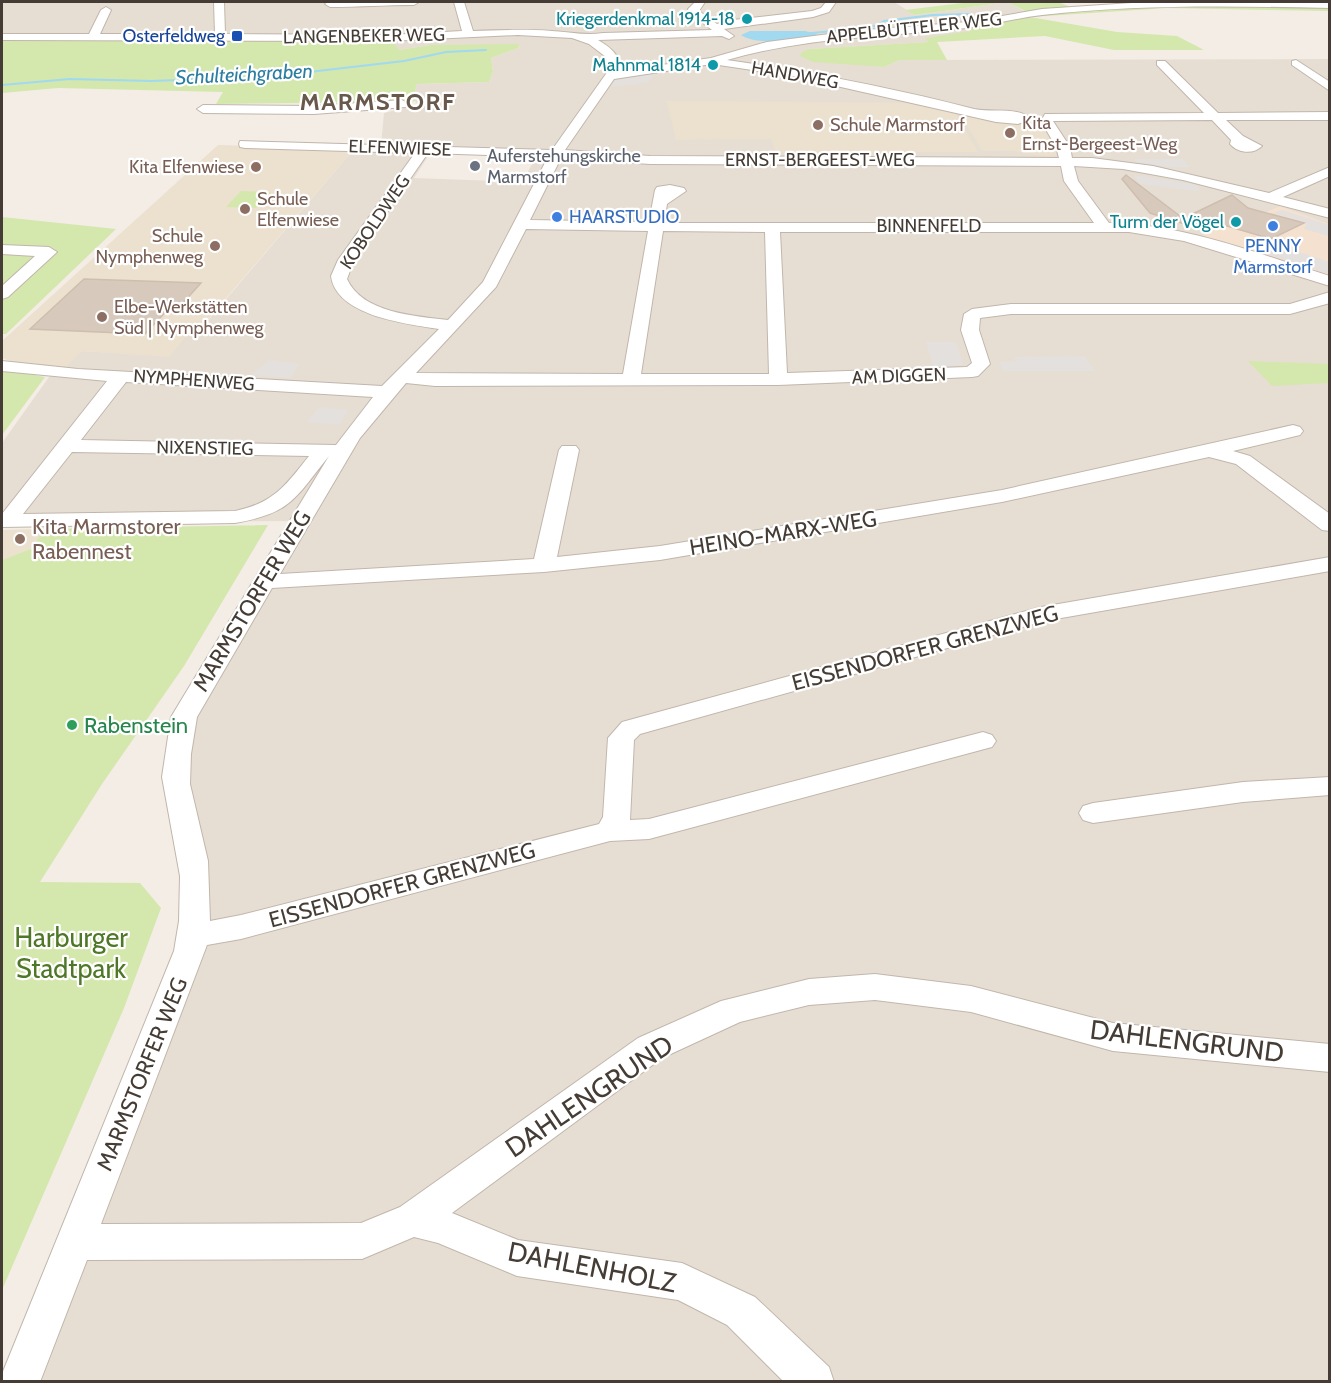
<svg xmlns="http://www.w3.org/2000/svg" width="1331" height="1383" font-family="Cabin,sans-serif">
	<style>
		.residential { fill: #e7ded3; fill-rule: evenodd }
		.commercial { fill: #f5e1d0 }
		.education { fill: #ece0cf }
		.green { fill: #d4e7ad }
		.parking { fill: #e3e0dd }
		.water { fill: #a0d9f0 }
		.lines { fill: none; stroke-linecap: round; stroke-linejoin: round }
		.stream { stroke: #a0d9f0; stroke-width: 2 }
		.building { fill: #d7cabd; stroke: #cfbeae; stroke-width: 1.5 }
		.minor-casing { stroke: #c1b6ab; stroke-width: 2 }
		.minor { fill: #fff; fill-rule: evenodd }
		.culture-dot { fill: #0f9aa8; stroke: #fff; stroke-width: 2 }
		.transit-dot { fill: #1a4fb4; stroke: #fff; stroke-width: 2 }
		.education-dot { fill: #8d6e63; stroke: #fff; stroke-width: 2 }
		.worship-dot { fill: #6b7280; stroke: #fff; stroke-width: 2 }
		.shop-dot { fill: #3f7fe0; stroke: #fff; stroke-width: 2 }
		.leisure-dot { fill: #2e9e5b; stroke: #fff; stroke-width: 2 }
		.labels { text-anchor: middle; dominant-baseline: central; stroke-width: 4.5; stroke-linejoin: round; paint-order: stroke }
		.far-culture-label { font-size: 18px; fill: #0d838f; stroke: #fff; text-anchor: end }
		.far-street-label { font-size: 18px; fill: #453d35; stroke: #fff }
		.far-transit-label { font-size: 18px; fill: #164399; stroke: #fff; text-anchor: end }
		.far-education-label { font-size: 18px; fill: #785e54; stroke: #fff; text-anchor: start }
		.far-worship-label { font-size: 18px; fill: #5b616d; stroke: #fff; text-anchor: start }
		.far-shop-label { font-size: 18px; fill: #366cbe; stroke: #fff; text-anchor: start }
		.far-water-label { font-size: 20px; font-style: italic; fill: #2b7da1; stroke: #fff }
		.education-label { font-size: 22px; fill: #785e54; stroke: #fff; text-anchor: start }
		.street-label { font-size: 22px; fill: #453d35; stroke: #fff }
		.leisure-label { font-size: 22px; fill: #27864d; stroke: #fff; text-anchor: start }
		.far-district-label { font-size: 24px; font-weight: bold; letter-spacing: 1.5px; fill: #68594c; stroke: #fff }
		.near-park-label { font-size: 27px; fill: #4f7728; stroke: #fff }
		.near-street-label { font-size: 27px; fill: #453d35; stroke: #fff }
	</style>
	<rect width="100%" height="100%" fill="#f3ede5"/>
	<!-- residential -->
	<path class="residential" d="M 2,2 L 894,2 L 915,15 L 1007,2 L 1030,14 L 968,25 L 973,28 L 970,31 L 958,35 L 926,38 L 930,42 L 809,49 L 858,64 L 884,67 L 900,60 L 1329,59 L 1329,1381 L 19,1381 L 190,951 L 177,752 L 301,521 L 2,522 L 2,443 L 49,377 L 82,351 L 169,356 L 196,324 L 205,324 L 354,149 L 381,145 L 384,113 L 418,105 L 415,101 L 416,84 L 489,82 L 493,71 L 491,58 L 518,48 L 520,45 L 430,45 L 399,50 L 299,40 L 2,39 ZM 439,152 L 536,156 L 523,182 L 414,178 L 429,155 Z"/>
	<!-- commercial -->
	<path class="commercial" d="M 1280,206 L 1329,224 L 1329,276 L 1200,237 L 1221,225 L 1242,223 Z"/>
	<!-- education -->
	<g class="education">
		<path d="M 667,101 L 912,103 L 954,111 L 978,152 L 776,152 L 771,139 L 676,140 Z"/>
		<path d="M 960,113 L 1010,122 L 1042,123 L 1055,143 L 1059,154 L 1047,156 L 1011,151 L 982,151 Z"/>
		<path d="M 218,145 L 354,149 L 204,324 L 196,324 L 169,357 L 82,351 L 66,367 L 16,363 L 2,358 L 2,341 Z"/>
		<path d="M 43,529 L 33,548 L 2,560 L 2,530 Z"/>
	</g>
	<!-- green -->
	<g class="green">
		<path d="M 971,2 L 1058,2 L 1076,9 L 1140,4 L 1135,2 L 1329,2 L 1329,11 L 1167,8 L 1030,17 L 1117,32 L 1177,36 L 1204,50 L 1114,50 L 1045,36 L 937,42 L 947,60 L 900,60 L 884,67 L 813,62 L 800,56 L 802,52 L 809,49 L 929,42 L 925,38 L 970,31 L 972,28 L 967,25 L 1029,13 L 1007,2 L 915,15 L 905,10 Z"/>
		<path d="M 2,39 L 391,39 L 399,50 L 430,45 L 520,44 L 518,48 L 491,58 L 493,71 L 489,82 L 416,84 L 415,101 L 409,102 L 216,104 L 223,92 L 58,88 L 2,93 Z"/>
		<path d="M 241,191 L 271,192 L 256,208 L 226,207 Z"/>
		<path d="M 2,217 L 116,229 L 6,334 L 2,334 Z"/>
		<path d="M 1248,361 L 1329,364 L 1329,383 L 1272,386 Z"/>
		<path d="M 2,369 L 45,377 L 2,435 Z"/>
		<path d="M 268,525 L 184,666 L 102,784 L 40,882 L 140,883 L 161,908 L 124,1008 L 2,1290 L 2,560 L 33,548 L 43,529 Z"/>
	</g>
	<!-- parking -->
	<g class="parking">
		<path d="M 656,72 L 649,82 L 611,87 L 615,79 L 619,77 Z"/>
		<path d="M 1134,159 L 1183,159 L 1190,167 L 1169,167 L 1137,162 Z"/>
		<path d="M 1134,175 L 1193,184 L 1200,188 L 1197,191 L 1139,184 Z"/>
		<path d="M 1282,210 L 1329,225 L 1329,236 L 1304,229 L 1307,223 L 1273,213 Z"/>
		<path d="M 1275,244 L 1329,262 L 1329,274 L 1257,251 Z"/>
		<path d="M 926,342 L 956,342 L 963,365 L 952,365 L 953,369 L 934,369 Z"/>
		<path d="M 1084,356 L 1095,371 L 1003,371 L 999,362 L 1016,361 L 1014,357 Z"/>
		<path d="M 269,360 L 299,364 L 291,378 L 251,375 Z"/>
		<path d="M 319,407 L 348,410 L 339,425 L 307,422 Z"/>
	</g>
	<!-- water -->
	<path class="water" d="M 750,31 L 805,31 L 818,34 C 801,41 757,46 741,35 Z"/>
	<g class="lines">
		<!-- stream -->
		<g class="stream">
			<path d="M 811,33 L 857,29 L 875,26 L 884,21 L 933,15 L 970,14"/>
			<path d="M 2,85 L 70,79 L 151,81 L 266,77 L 404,61 L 446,52 L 486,50"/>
		</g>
	</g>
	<!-- building -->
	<g class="building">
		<path d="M 1126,175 L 1189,223 L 1188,225 L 1150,213 L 1122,179 Z"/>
		<path d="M 1232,195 L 1248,208 L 1304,223 L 1271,239 L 1190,215 Z"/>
		<path d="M 84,279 L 201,283 L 182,304 L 173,304 L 145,334 L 30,329 Z"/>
	</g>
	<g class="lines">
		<defs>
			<g id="minor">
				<path d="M 214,2 L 224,2 L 225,34 L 389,35 L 462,31 L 454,2 L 464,2 L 473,31 C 499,30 525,29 552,31 C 570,32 586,36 603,33 L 712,30 L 689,12 L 688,9 L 695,2 L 705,2 L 699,11 L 717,24 L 733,20 L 812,11 L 821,8 L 826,2 L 836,2 L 829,12 L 813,17 L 724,29 L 734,36 L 729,39 L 722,36 L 598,40 C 610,47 622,56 619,71 L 711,58 L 767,42 L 853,31 L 967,22 L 1042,9 L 1147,2 L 1330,2 L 1330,8 C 1234,6 1138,4 1042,15 C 1017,18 991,25 966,28 C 885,37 806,37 727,60 C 810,72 893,88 974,109 C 991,113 1018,106 1031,119 L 1018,124 L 996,122 L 792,76 L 712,64 L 614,79 L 565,150 L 650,156 L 1059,158 L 1056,147 L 1041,121 L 1045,114 L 1204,113 L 1157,65 L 1157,61 L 1165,61 L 1218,113 L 1330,112 L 1330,120 L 1226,120 L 1243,136 L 1262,146 C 1253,155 1238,153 1230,144 L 1231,140 L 1212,120 L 1053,121 L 1070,147 L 1072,158 L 1092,158 L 1153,166 L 1269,193 L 1330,167 L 1330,176 L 1283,197 L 1330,209 L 1330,218 L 1183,180 L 1123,169 L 1074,166 L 1078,181 L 1109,223 C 1184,224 1258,254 1330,276 L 1330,286 L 1184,241 L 1129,232 L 780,232 L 787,373 L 967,367 L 972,363 L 961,330 L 964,314 L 972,309 L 1011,304 L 1290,304 L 1330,292 L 1330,303 L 1290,314 L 1011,314 L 980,318 L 979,330 L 990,364 L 978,376 L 972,377 L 778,385 L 435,386 L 406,383 L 360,438 L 280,574 L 534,559 L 559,450 L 562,446 L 576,446 L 579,450 L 557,557 L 660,546 L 1002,490 L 1293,425 L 1300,427 L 1303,431 L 1300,435 L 1233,451 L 1250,456 L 1330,514 L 1330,531 L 1322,530 L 1236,464 L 1209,457 L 1002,502 L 660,560 L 544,572 L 272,588 L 197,717 L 191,754 L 190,784 L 208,861 L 210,921 L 241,915 L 599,824 L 603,817 L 608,738 L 622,722 L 1041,607 L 1330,557 L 1330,571 L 1044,621 L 640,734 L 634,740 L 630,820 L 649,819 L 983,732 L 992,735 L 996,741 L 992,747 L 649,839 L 610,841 L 241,939 L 207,945 L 101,1224 L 361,1223 L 400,1207 L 638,1038 L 721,1001 L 809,979 L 875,974 L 971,986 L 1113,1023 L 1330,1044 L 1330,1072 L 1113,1051 L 971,1012 L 875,1000 L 809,1005 L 740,1022 L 662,1058 L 452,1213 L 518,1240 L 682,1263 L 755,1297 L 829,1367 L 834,1382 L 784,1382 L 727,1325 L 678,1300 L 517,1276 L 438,1243 L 414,1237 L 362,1259 L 87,1260 L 40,1382 L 2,1382 L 2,1374 L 174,951 L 179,921 L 180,876 L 162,777 L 171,717 L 329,456 C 295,498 292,513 235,523 L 2,527 L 2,514 L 107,381 L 2,371 L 2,361 L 78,369 L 382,386 L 439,329 C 407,324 336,316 331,276 L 338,260 L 415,153 L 245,148 L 240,147 L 239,144 L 240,141 L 552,150 L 608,71 L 606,57 L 589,44 L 572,38 L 518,35 L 389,41 L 2,40 L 2,34 L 89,34 L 101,10 L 106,7 L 111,10 L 100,34 L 215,34 ZM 428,153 L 548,157 L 483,282 L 448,320 C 415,316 362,313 347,279 L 354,260 ZM 561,158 L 650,164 L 1061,166 L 1064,181 L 1094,223 L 664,223 L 667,204 L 686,191 L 684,188 L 670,185 L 657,187 L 655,190 L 649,222 L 530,220 ZM 526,229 L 648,231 L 623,374 L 416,373 L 496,287 ZM 663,231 L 765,232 L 769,374 L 641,374 ZM 126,382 L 373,397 L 336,445 L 81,440 ZM 72,452 L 309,456 C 286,485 274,503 235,511 L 23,514 Z"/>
				<path d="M 328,2 L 419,2 L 414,5 C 385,5 359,7 330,7 L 325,4 Z"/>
				<path d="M 1296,60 L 1330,82 L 1330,91 L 1292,65 L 1292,61 Z"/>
				<path d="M 402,100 L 408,104 L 406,107 L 314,114 L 203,113 L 197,109 L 203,105 L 314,106 Z"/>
				<path d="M 2,245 L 49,247 L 57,252 L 8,297 L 2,299 L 2,286 L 35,256 L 2,254 Z"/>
				<path d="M 1330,777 L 1330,795 L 1243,802 L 1093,823 L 1083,820 L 1079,813 L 1083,806 L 1093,803 L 1243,782 Z"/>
			</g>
		</defs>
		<!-- minor casing -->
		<use href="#minor" class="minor-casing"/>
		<!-- minor -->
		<use href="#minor" class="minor"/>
	</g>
	<!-- markers -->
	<g class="culture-dot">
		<circle cx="747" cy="19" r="6"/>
		<circle cx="713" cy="65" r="6"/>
		<circle cx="1236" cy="222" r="6"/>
	</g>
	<rect class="transit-dot" x="231" y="30" width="12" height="12" rx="3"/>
	<g class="education-dot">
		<circle cx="818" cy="125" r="6"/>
		<circle cx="1010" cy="133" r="6"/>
		<circle cx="256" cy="167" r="6"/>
		<circle cx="245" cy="209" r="6"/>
		<circle cx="215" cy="246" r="6"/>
		<circle cx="102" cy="317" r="6"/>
		<circle cx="20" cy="539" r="6"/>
	</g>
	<circle class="worship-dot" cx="475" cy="166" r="6"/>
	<g class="shop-dot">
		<circle cx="557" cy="217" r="6"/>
		<circle cx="1273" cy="226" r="6"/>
	</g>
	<circle class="leisure-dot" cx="72" cy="725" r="6"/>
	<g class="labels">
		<!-- far-culture labels -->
		<g class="far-culture-label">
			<text x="735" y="19">Kriegerdenkmal 1914-18</text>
			<text x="701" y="65">Mahnmal 1814</text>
			<text x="1224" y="222">Turm der Vögel</text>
		</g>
		<!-- far-street labels -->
		<g class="far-street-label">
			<text transform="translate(914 28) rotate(-6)">APPELBÜTTELER WEG</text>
			<text transform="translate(364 36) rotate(-1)">LANGENBEKER WEG</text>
			<text transform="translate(795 75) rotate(10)">HANDWEG</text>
			<text transform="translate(400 148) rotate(2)">ELFENWIESE</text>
			<text x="820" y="160">ERNST-BERGEEST-WEG</text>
			<text transform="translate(375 222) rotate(-56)">KOBOLDWEG</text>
			<text x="929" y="226">BINNENFELD</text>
			<text transform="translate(899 376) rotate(-2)">AM DIGGEN</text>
			<text transform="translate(194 380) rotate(4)">NYMPHENWEG</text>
			<text transform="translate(205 448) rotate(1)">NIXENSTIEG</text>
		</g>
		<!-- far-transit labels -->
		<g class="far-transit-label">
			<text x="225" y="36">Osterfeldweg</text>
		</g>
		<!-- far-education labels -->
		<g class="far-education-label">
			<text x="1022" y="123">Kita<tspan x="1022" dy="21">Ernst-Bergeest-Weg</tspan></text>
			<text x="830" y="125">Schule Marmstorf</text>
			<text x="244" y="167" text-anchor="end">Kita Elfenwiese</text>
			<text x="257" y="199">Schule<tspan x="257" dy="21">Elfenwiese</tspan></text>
			<text x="203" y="236" text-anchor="end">Schule<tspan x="203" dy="21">Nymphenweg</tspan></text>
			<text x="114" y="307">Elbe-Werkstätten<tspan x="114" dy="21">Süd | Nymphenweg</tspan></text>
		</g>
		<!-- far-worship labels -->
		<g class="far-worship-label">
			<text x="487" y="156">Auferstehungskirche<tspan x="487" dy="21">Marmstorf</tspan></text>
		</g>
		<!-- far-shop labels -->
		<g class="far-shop-label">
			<text x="569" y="217">HAARSTUDIO</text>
			<text x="1273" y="246" text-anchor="middle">PENNY<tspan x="1273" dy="21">Marmstorf</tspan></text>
		</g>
		<!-- far-water labels -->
		<g class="far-water-label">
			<text transform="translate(244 74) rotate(-3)">Schulteichgraben</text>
		</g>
		<!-- education labels -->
		<g class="education-label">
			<text x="32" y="526">Kita Marmstorer<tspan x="32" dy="25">Rabennest</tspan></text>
		</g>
		<!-- street labels -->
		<g class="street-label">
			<text transform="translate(783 533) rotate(-9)">HEINO-MARX-WEG</text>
			<text transform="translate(252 601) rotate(-59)">MARMSTORFER WEG</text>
			<text transform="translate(925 648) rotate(-15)">EISSENDORFER GRENZWEG</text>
			<text transform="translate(402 885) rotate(-15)">EISSENDORFER GRENZWEG</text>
			<text transform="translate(142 1074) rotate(-68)">MARMSTORFER WEG</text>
		</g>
		<!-- leisure labels -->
		<g class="leisure-label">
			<text x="84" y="725">Rabenstein</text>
		</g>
		<!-- far-district labels -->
		<g class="far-district-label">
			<text x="378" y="101">MARMSTORF</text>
		</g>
		<!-- near-park labels -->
		<g class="near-park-label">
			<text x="71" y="937">Harburger<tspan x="71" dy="31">Stadtpark</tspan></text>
		</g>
		<!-- near-street labels -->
		<g class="near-street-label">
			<text transform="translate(1187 1041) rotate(7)">DAHLENGRUND</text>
			<text transform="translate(589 1096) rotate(-34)">DAHLENGRUND</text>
			<text transform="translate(592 1267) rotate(11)">DAHLENHOLZ</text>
		</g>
	</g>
	<!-- border -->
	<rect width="1331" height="1383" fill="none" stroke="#453d35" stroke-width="6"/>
</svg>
